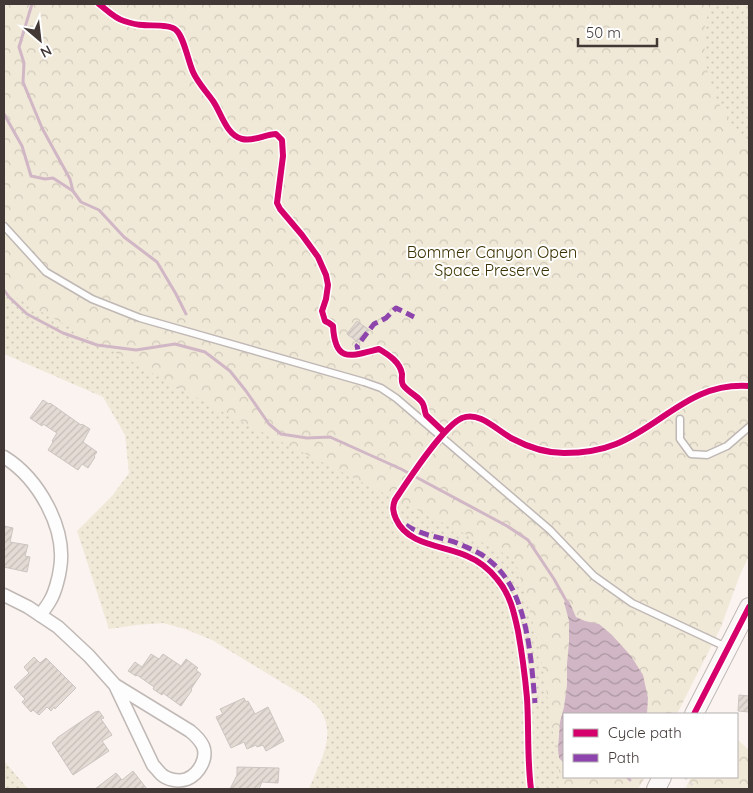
<svg xmlns="http://www.w3.org/2000/svg" width="753" height="793" font-family="Quicksand,sans-serif">
	<style>
		.grass { fill: url(#grass-dots) }
		.park { fill: url(#park-crowns) }
		.water { fill: url(#water-waves) }
		.lines { fill: none; stroke-linecap: round; stroke-linejoin: round }
		.stream { stroke: #d1b7c5; stroke-width: 3 }
		.building { fill: url(#building-hatch); stroke: #cbc4c0 }
		.service-casing { stroke: #bfb8b5; stroke-width: 9 }
		.minor-casing { stroke: #bfb8b5; stroke-width: 15 }
		.secondary-casing { stroke: #bfb8b5; stroke-width: 20 }
		.path { stroke: #dfdcdb; stroke-width: 2; stroke-dasharray: 4 4; stroke-linecap: butt }
		.service { stroke: #fefdfd; stroke-width: 6 }
		.minor { stroke: #fefdfd; stroke-width: 12 }
		.secondary { stroke: #fbf7f7; stroke-width: 18 }
		.quiet { stroke: #8e44ad; stroke-width: 5; stroke-dasharray: 10 5; stroke-linecap: butt }
		.cycleway-casing { stroke: #fff; stroke-width: 9 }
		.cycleway { stroke: #d6006c; stroke-width: 6 }
		.labels { text-anchor: middle; dominant-baseline: central; stroke-width: 4; stroke-linejoin: round; paint-order: stroke }
		.park-label { font-size: 16px; fill: #3b3101; stroke: #fff }
	</style>
	<defs>
		<pattern id="grass-dots" width="8" height="8" patternUnits="userSpaceOnUse" patternTransform="scale(1.25)"><rect width="8" height="8" fill="#f1e9d8"/><path d="M2 2h.1M6 6h.1" fill="none" stroke="#d0c9ba" stroke-width="1.8" stroke-linecap="round"/></pattern>
		<pattern id="park-crowns" width="20" height="18" patternUnits="userSpaceOnUse" patternTransform="scale(1.25)"><rect width="20" height="18" fill="#f1e9d8"/><path d="M2 6a3 3 0 1 1 6 0M12 15a3 3 0 1 1 6 0" fill="none" stroke="#d0c9ba"/></pattern>
		<pattern id="water-waves" width="16" height="10" patternUnits="userSpaceOnUse" patternTransform="scale(1.25)"><rect width="16" height="10" fill="#d1b7c5"/><path d="M0 5q4-4 8 0t8 0" fill="none" stroke="#ab96a1"/></pattern>
		<pattern id="building-hatch" width="6" height="6" patternUnits="userSpaceOnUse" patternTransform="scale(1.25)"><rect width="6" height="6" fill="#e4dbd5"/><path d="M-1 1l2-2M0 6l6-6M5 7l2-2" fill="none" stroke="#c5bdb7"/></pattern>
	</defs>
	<rect width="100%" height="100%" fill="#fbf3f0"/>
	<!-- grass -->
	<g class="grass">
		<path d="M 4,4 L 749,4 L 749,556 L 673,714 L 564,714 L 564,777 L 637,789 L 309,789 C 319,763 339,733 318,707 C 315,703 310,700 306,697 L 212,640 L 185,629 L 163,623 L 137,625 L 109,629 L 77,531 L 112,496 L 129,473 L 125,435 L 103,397 L 4,354 Z"/>
		<path d="M 4,761 L 5,762 L 28,789 L 4,789 Z"/>
	</g>
	<!-- park -->
	<g class="park">
		<path d="M 4,4 L 711,4 C 709,11 706,19 705,26 C 701,69 715,113 749,141 L 749,550 L 721,627 L 677,714 L 564,714 L 564,777 L 645,777 L 638,789 L 562,789 L 539,645 L 515,559 L 230,416 L 4,291 Z"/>
		<path d="M 737,739 L 749,750 L 749,789 L 685,789 L 691,777 L 737,777 Z"/>
	</g>
	<!-- water -->
	<path class="water" d="M 569,601 L 576,617 L 585,621 L 599,624 L 612,635 L 631,656 L 643,675 L 648,698 L 647,714 L 564,714 L 564,763 L 559,758 L 558,749 L 560,722 L 564,707 L 567,685 L 567,664 L 569,642 L 569,621 L 564,602 Z"/>
	<g class="lines">
		<!-- stream -->
		<g class="stream">
			<path d="M 32,4 L 19,47 L 24,63 L 23,82 L 42,128 L 70,179 L 73,191 L 81,202 L 99,210 L 124,237 L 157,262 L 176,294 L 186,314"/>
			<path d="M 4,114 L 22,146 L 31,176 L 45,179 L 53,178 L 73,191"/>
			<path d="M 4,290 L 9,297 L 27,314 L 63,333 L 97,345 L 136,350 L 175,344 L 205,352 L 230,371 L 246,391 L 269,424 L 281,434 L 307,438 L 330,437 L 401,469 L 507,526 L 528,540 L 554,579 L 568,604"/>
			<path d="M 627,777 L 630,780"/>
		</g>
	</g>
	<!-- building -->
	<g class="building">
		<path d="M 357,321 L 369,330 L 359,343 L 347,334 Z"/>
		<path d="M 43,400 L 49,404 L 50,403 L 81,425 L 82,424 L 90,429 L 83,442 L 97,452 L 94,456 L 95,457 L 88,468 L 82,464 L 78,470 L 48,450 L 53,442 L 52,441 L 57,433 L 43,424 L 42,426 L 30,418 Z"/>
		<path d="M 4,526 L 13,528 L 10,542 L 28,545 L 25,556 L 30,557 L 27,572 L 4,567 Z"/>
		<path d="M 151,654 L 159,659 L 163,654 L 181,666 L 186,659 L 198,668 L 196,670 L 201,674 L 191,689 L 192,690 L 181,706 L 163,693 L 162,695 L 153,689 L 154,687 L 137,675 L 136,676 L 128,671 L 135,662 L 142,667 Z"/>
		<path d="M 34,657 L 40,663 L 46,658 L 76,688 L 55,709 L 54,707 L 51,711 L 47,707 L 39,715 L 33,710 L 31,712 L 22,702 L 25,699 L 14,687 L 29,673 L 24,667 Z"/>
		<path d="M 739,695 L 749,696 L 749,712 L 738,711 Z"/>
		<path d="M 244,698 L 246,702 L 248,701 L 255,714 L 268,707 L 284,741 L 266,751 L 263,745 L 257,747 L 256,745 L 247,749 L 244,742 L 231,748 L 216,717 L 223,714 L 220,709 Z"/>
		<path d="M 99,711 L 104,718 L 101,719 L 112,735 L 102,741 L 109,751 L 73,775 L 52,743 L 57,739 L 57,738 L 70,729 L 95,712 Z"/>
		<path d="M 237,767 L 279,768 L 278,783 L 262,782 L 259,789 L 230,789 L 237,775 Z"/>
		<path d="M 133,771 L 147,789 L 95,789 L 116,773 L 122,780 Z"/>
	</g>
	<g class="lines">
		<defs>
			<g id="service">
				<path d="M 4,226 L 46,272 L 92,299 L 140,318 L 364,382 L 381,388 L 396,398 L 550,530 L 594,576 L 632,603 L 726,647"/>
				<path d="M 680,419 L 680,439 L 691,454 L 707,455 L 727,446 L 749,427"/>
			</g>
			<g id="minor">
				<path d="M 4,457 C 38,478 67,528 60,569 C 59,577 55,592 51,599 C 48,605 44,610 40,615"/>
				<path d="M 4,595 L 28,607 L 58,627 L 89,656 L 115,685 L 190,731 C 195,735 200,740 203,746 C 208,758 199,774 187,779 C 179,782 167,780 161,774 C 158,771 156,768 153,765 L 115,685"/>
			</g>
			<g id="secondary">
				<path d="M 694,714 L 749,607"/>
				<path d="M 656,789 L 662,777"/>
			</g>
		</defs>
		<!-- service casing -->
		<use href="#service" class="service-casing"/>
		<!-- minor casing -->
		<use href="#minor" class="minor-casing"/>
		<!-- secondary casing -->
		<use href="#secondary" class="secondary-casing"/>
		<!-- path -->
		<path class="path" d="M 684,777 L 690,782 L 695,789"/>
		<!-- service -->
		<use href="#service" class="service"/>
		<!-- minor -->
		<use href="#minor" class="minor"/>
		<!-- secondary -->
		<use href="#secondary" class="secondary"/>
		<!-- quiet -->
		<g class="quiet">
			<path d="M 359,354 L 357,346 L 374,324 L 386,318 L 396,308 L 414,317"/>
			<path d="M 406,525 C 423,537 446,537 464,546 C 473,550 483,554 490,561 C 528,591 531,658 535,703"/>
		</g>
		<defs>
			<g id="cycleway">
				<path d="M 99,4 C 107,10 114,18 124,21 C 130,23 137,25 143,25 C 151,26 170,24 176,30 C 184,37 188,61 193,72 C 198,83 206,91 213,101 C 221,112 226,135 242,139 C 254,142 265,134 276,134 L 282,140 L 283,156 L 277,203 L 280,209 L 302,235 L 318,257 L 326,275 L 328,285 L 326,299 L 322,311 L 325,321 L 329,323 L 333,326 C 335,364 351,356 379,349 C 389,355 400,362 402,374 C 402,378 401,382 403,385 C 408,392 416,395 421,401 C 425,405 424,410 426,415 L 444,432"/>
				<path d="M 694,714 L 749,607"/>
				<path d="M 531,789 C 527,759 529,729 527,698 C 525,676 522,653 518,631 C 514,612 510,594 497,579 C 489,569 479,561 467,556 C 444,545 408,546 396,519 C 393,512 392,507 395,500 C 407,482 443,426 462,418 C 481,411 497,431 513,439 C 528,447 546,453 564,453 C 582,453 599,451 616,444 C 663,425 691,382 749,386"/>
			</g>
		</defs>
		<!-- cycleway casing -->
		<use href="#cycleway" class="cycleway-casing"/>
		<!-- cycleway -->
		<use href="#cycleway" class="cycleway"/>
	</g>
	<g class="labels">
		<!-- park labels -->
		<g class="park-label">
			<text x="492" y="252">Bommer Canyon Open<tspan x="492" dy="18">Space Preserve</tspan></text>
		</g>
	</g>
	<!-- border -->
	<rect width="753" height="793" fill="none" stroke="#423936" stroke-width="10"/>
	<!-- legend -->
	<rect x="563" y="713" width="175" height="65" fill="#ffffff" stroke="#b3b0af"/>
	<rect x="573" y="729" width="25" height="8" fill="#d6006c" stroke="#b3b0af"/>
	<text x="608" y="738" font-size="15" fill="#423936">Cycle path</text>
	<rect x="573" y="754" width="25" height="8" fill="#8e44ad" stroke="#b3b0af"/>
	<text x="608" y="763" font-size="15" fill="#423936">Path</text>
	<!-- north arrow -->
	<g transform="translate(40 40) rotate(152)" stroke="#ffffff" stroke-width="4" paint-order="stroke">
	<path d="M0-4L9 19L0 12L-9 19Z" fill="#423936"/>
	<text y="-8" font-size="14" font-weight="bold" text-anchor="middle" fill="#423936">N</text>
	</g>
	<!-- scale -->
	<path d="M578 38v8h79v-8" fill="none" stroke="#423936" stroke-width="2.5"/>
	<text x="586" y="38" font-size="15" fill="#423936" stroke="#ffffff" stroke-width="4" paint-order="stroke">50 m</text>
</svg>
